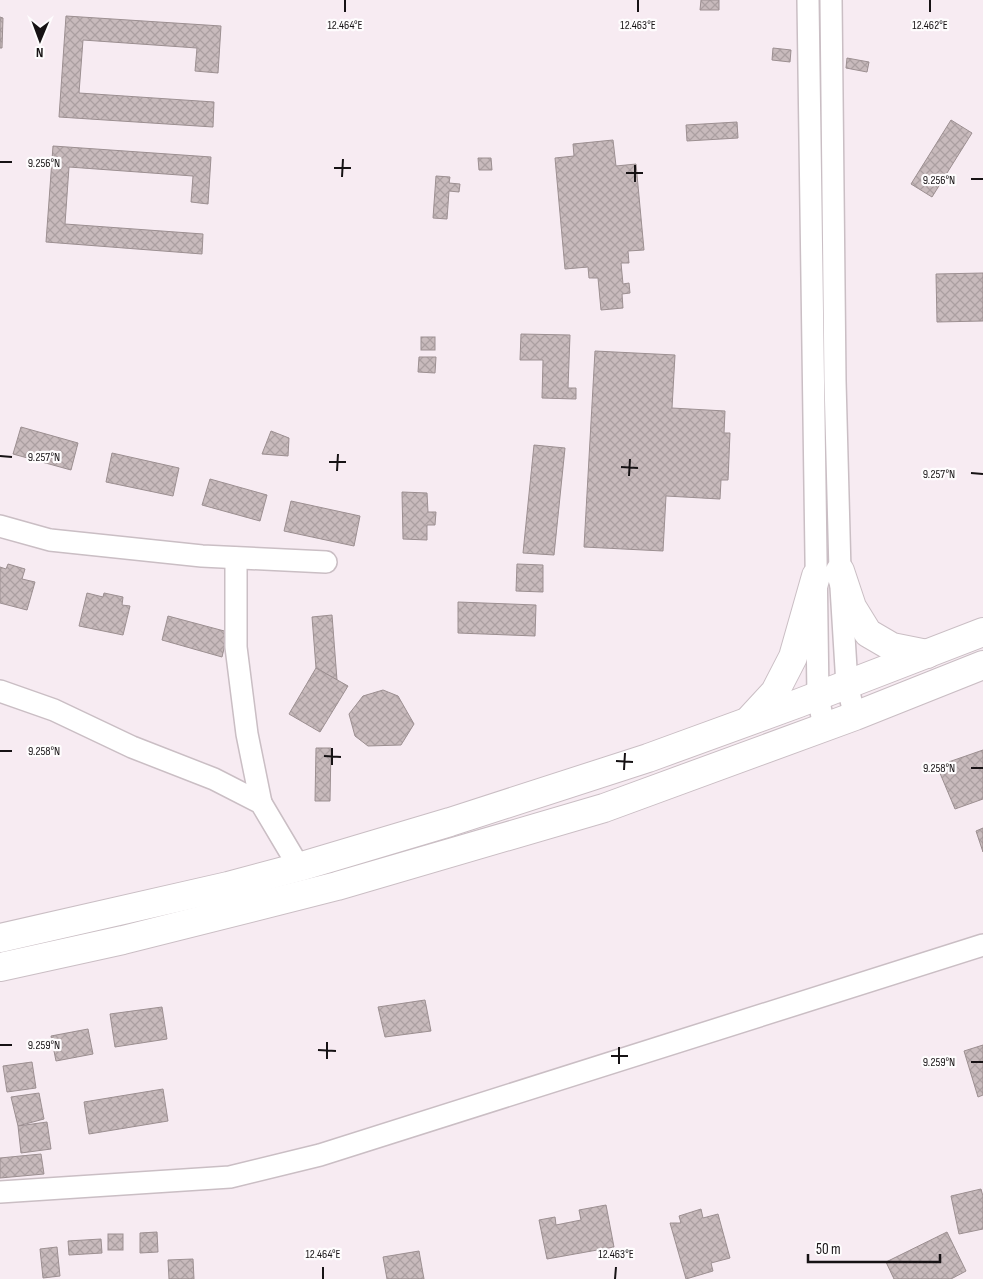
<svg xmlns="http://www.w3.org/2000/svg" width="983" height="1279" font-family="'Sofia Sans Condensed',sans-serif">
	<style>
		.building { fill: url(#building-cross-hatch); stroke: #9c8f91 }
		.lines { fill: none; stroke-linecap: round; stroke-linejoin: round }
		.minor-casing { stroke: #cabec4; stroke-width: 24 }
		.major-casing { stroke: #cabec4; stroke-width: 30 }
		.minor { stroke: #fff; stroke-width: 21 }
		.major { stroke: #fff; stroke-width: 28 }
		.ticks { fill: none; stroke: #161214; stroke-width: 2 }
		.ticks-label { font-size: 12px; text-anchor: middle; fill: #161214; stroke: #fefcfd; stroke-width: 4.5; stroke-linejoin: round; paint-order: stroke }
	</style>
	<defs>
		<pattern id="building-cross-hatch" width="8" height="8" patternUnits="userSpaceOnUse" patternTransform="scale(1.25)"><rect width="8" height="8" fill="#c8babc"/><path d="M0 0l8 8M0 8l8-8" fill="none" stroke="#ab9fa1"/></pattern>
	</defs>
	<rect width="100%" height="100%" fill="#f7ebf2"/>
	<!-- building -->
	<g class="building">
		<path d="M 701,0 L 719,0 L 719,10 L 700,10 Z"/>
		<path d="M 66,16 L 221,26 L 218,73 L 195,71 L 197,48 L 83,40 L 79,93 L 214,102 L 213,127 L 59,117 Z"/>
		<path d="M 0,17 L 3,18 L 2,48 L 0,48 Z"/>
		<path d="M 773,48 L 791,50 L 790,62 L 772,60 Z"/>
		<path d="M 847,58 L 869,62 L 867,72 L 846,68 Z"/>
		<path d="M 951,120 L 972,133 L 932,197 L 911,184 Z"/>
		<path d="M 737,122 L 738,138 L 687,141 L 686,125 Z"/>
		<path d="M 613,140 L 616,166 L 636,164 L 644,250 L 628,251 L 629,263 L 621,263 L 623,284 L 629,283 L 630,293 L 622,294 L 623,308 L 601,310 L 598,278 L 589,278 L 588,267 L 565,269 L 555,158 L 574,156 L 573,144 Z"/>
		<path d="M 53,146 L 211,157 L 208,204 L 191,202 L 193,176 L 69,167 L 65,224 L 203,234 L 202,254 L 46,242 Z"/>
		<path d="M 478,158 L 491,158 L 492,170 L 479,170 Z"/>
		<path d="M 436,176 L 450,177 L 449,183 L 460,184 L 459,192 L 449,191 L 447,219 L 433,218 Z"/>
		<path d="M 983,273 L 983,321 L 937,322 L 936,274 Z"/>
		<path d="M 521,334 L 570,335 L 568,388 L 576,388 L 576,399 L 542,398 L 543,360 L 520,360 Z"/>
		<rect x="421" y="337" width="14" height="13"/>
		<path d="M 595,351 L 675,355 L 672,408 L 725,411 L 724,433 L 730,433 L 728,480 L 721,480 L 720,499 L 666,496 L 663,551 L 584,547 Z"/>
		<path d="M 419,357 L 436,357 L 435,373 L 418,372 Z"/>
		<path d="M 21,427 L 78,443 L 71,470 L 13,454 Z"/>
		<path d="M 271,431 L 289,438 L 288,456 L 262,454 Z"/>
		<path d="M 534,445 L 565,448 L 554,555 L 523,553 Z"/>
		<path d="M 112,453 L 179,468 L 173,496 L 106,482 Z"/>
		<path d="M 210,479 L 267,495 L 260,521 L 202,505 Z"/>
		<path d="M 402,492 L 427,493 L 428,512 L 436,512 L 435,525 L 427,525 L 427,540 L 403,539 Z"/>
		<path d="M 291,501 L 360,516 L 354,546 L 284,531 Z"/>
		<path d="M 8,564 L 25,569 L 22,579 L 35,582 L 27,610 L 0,603 L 0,567 L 6,569 Z"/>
		<path d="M 517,564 L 543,565 L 543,592 L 516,591 Z"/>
		<path d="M 87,593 L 103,597 L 104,593 L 123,597 L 122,605 L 130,606 L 123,635 L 79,626 Z"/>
		<path d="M 458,602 L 536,605 L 535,636 L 458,633 Z"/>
		<path d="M 332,615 L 337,680 L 316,668 L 312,617 Z"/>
		<path d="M 168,616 L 228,632 L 222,657 L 162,640 Z"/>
		<path d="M 316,668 L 348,686 L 320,732 L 289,714 Z"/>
		<path d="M 383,690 L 398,696 L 414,724 L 401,745 L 368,746 L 355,736 L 349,714 L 363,696 Z"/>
		<path d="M 316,748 L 331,748 L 330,801 L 315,801 Z"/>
		<path d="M 983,750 L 983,799 L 955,809 L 937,766 Z"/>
		<path d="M 983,828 L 983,852 L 976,831 Z"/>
		<path d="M 425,1000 L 431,1031 L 385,1037 L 378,1007 Z"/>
		<path d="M 162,1007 L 167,1039 L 115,1047 L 110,1014 Z"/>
		<path d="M 88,1029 L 93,1054 L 56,1061 L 51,1036 Z"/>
		<path d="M 983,1045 L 983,1095 L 978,1097 L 964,1051 Z"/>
		<path d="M 32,1062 L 36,1088 L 7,1092 L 3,1066 Z"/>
		<path d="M 163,1089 L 168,1121 L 89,1134 L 84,1102 Z"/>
		<path d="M 39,1093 L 44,1119 L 18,1126 L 11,1097 Z"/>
		<path d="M 47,1122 L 51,1149 L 21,1153 L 18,1126 Z"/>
		<path d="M 41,1154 L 44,1174 L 0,1178 L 0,1158 Z"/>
		<path d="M 981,1189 L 983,1196 L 983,1229 L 959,1234 L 951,1196 Z"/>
		<path d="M 606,1205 L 614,1247 L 547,1259 L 539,1220 L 555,1217 L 556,1225 L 581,1220 L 579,1210 Z"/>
		<path d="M 701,1209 L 703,1218 L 718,1214 L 730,1258 L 711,1263 L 713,1271 L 686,1279 L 670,1223 L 681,1223 L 679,1216 Z"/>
		<path d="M 157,1232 L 158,1252 L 140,1253 L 140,1233 Z"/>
		<path d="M 947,1232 L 966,1271 L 951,1279 L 894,1279 L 886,1262 Z"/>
		<rect x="108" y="1234" width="15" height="16"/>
		<path d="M 101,1239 L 102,1253 L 69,1255 L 68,1241 Z"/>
		<path d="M 57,1247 L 60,1276 L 43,1278 L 40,1249 Z"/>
		<path d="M 419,1251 L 424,1279 L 387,1279 L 383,1257 Z"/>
		<path d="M 193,1259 L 194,1279 L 169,1279 L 168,1260 Z"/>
	</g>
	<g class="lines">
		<defs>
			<g id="minor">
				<path d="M 808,0 L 818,696 L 824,727"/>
				<path d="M 831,0 L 835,381 L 840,571 L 847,685 L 855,716"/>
				<path d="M 0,526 L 50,540 L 202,556 L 326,562"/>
				<path d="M 236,558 L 236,647 L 247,734 L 261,803"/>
				<path d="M 0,691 L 54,710 L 132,747 L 214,779 L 261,803 L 299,867"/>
				<path d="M 0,1192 L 230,1177 L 320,1155 L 983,945"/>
			</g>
			<g id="major">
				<path d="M 840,571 L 852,607 L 868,633 L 892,647 L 927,654"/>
				<path d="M 751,718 L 775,692 L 793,657 L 816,576"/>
				<path d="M 0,938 L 228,886 L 299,867 L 450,822 L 648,758 L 799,703 L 983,632"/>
				<path d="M 0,967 L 123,940 L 337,886 L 604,808 L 855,716 L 983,665"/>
			</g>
		</defs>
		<!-- minor casing -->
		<use href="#minor" class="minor-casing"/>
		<!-- major casing -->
		<use href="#major" class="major-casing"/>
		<!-- minor -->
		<use href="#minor" class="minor"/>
		<!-- major -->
		<use href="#major" class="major"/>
	</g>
	<!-- ticks -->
	<path class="ticks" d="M 345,12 L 345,0M 638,12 L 638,0M 930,12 L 930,0M 0,162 L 12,162M 334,168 L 351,168M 626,173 L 643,173M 342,177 L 343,159M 971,179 L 983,179M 635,182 L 635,165M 0,456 L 12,457M 329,462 L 346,462M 621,467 L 638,468M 337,471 L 338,454M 971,473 L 983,474M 629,476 L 630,459M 0,751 L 12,751M 324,756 L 341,757M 616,761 L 633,762M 332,765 L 332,748M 971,768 L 983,768M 624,770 L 625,753M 0,1045 L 12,1045M 318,1050 L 336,1051M 611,1056 L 628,1056M 327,1059 L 327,1042M 971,1062 L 983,1062M 619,1064 L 619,1047M 323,1279 L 323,1267M 615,1279 L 616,1267"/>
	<g class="ticks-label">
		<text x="345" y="29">12.464°E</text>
		<text x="638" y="29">12.463°E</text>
		<text x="930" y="29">12.462°E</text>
		<text x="44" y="167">9.256°N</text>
		<text x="939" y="184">9.256°N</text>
		<text x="44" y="461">9.257°N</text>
		<text x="939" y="478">9.257°N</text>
		<text x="44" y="755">9.258°N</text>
		<text x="939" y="772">9.258°N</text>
		<text x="44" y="1049">9.259°N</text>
		<text x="939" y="1066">9.259°N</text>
		<text x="323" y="1258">12.464°E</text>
		<text x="616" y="1258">12.463°E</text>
	</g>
	<!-- north arrow -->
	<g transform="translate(40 40) rotate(181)" stroke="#fefcfd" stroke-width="4" paint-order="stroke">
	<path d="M0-4L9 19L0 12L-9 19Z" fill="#161214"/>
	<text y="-8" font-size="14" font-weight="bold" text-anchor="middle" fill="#161214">N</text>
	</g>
	<!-- scale -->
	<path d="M808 1254v8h132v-8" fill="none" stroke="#161214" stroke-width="2.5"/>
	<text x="816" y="1254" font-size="15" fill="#161214" stroke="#fefcfd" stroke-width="4" paint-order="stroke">50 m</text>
</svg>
